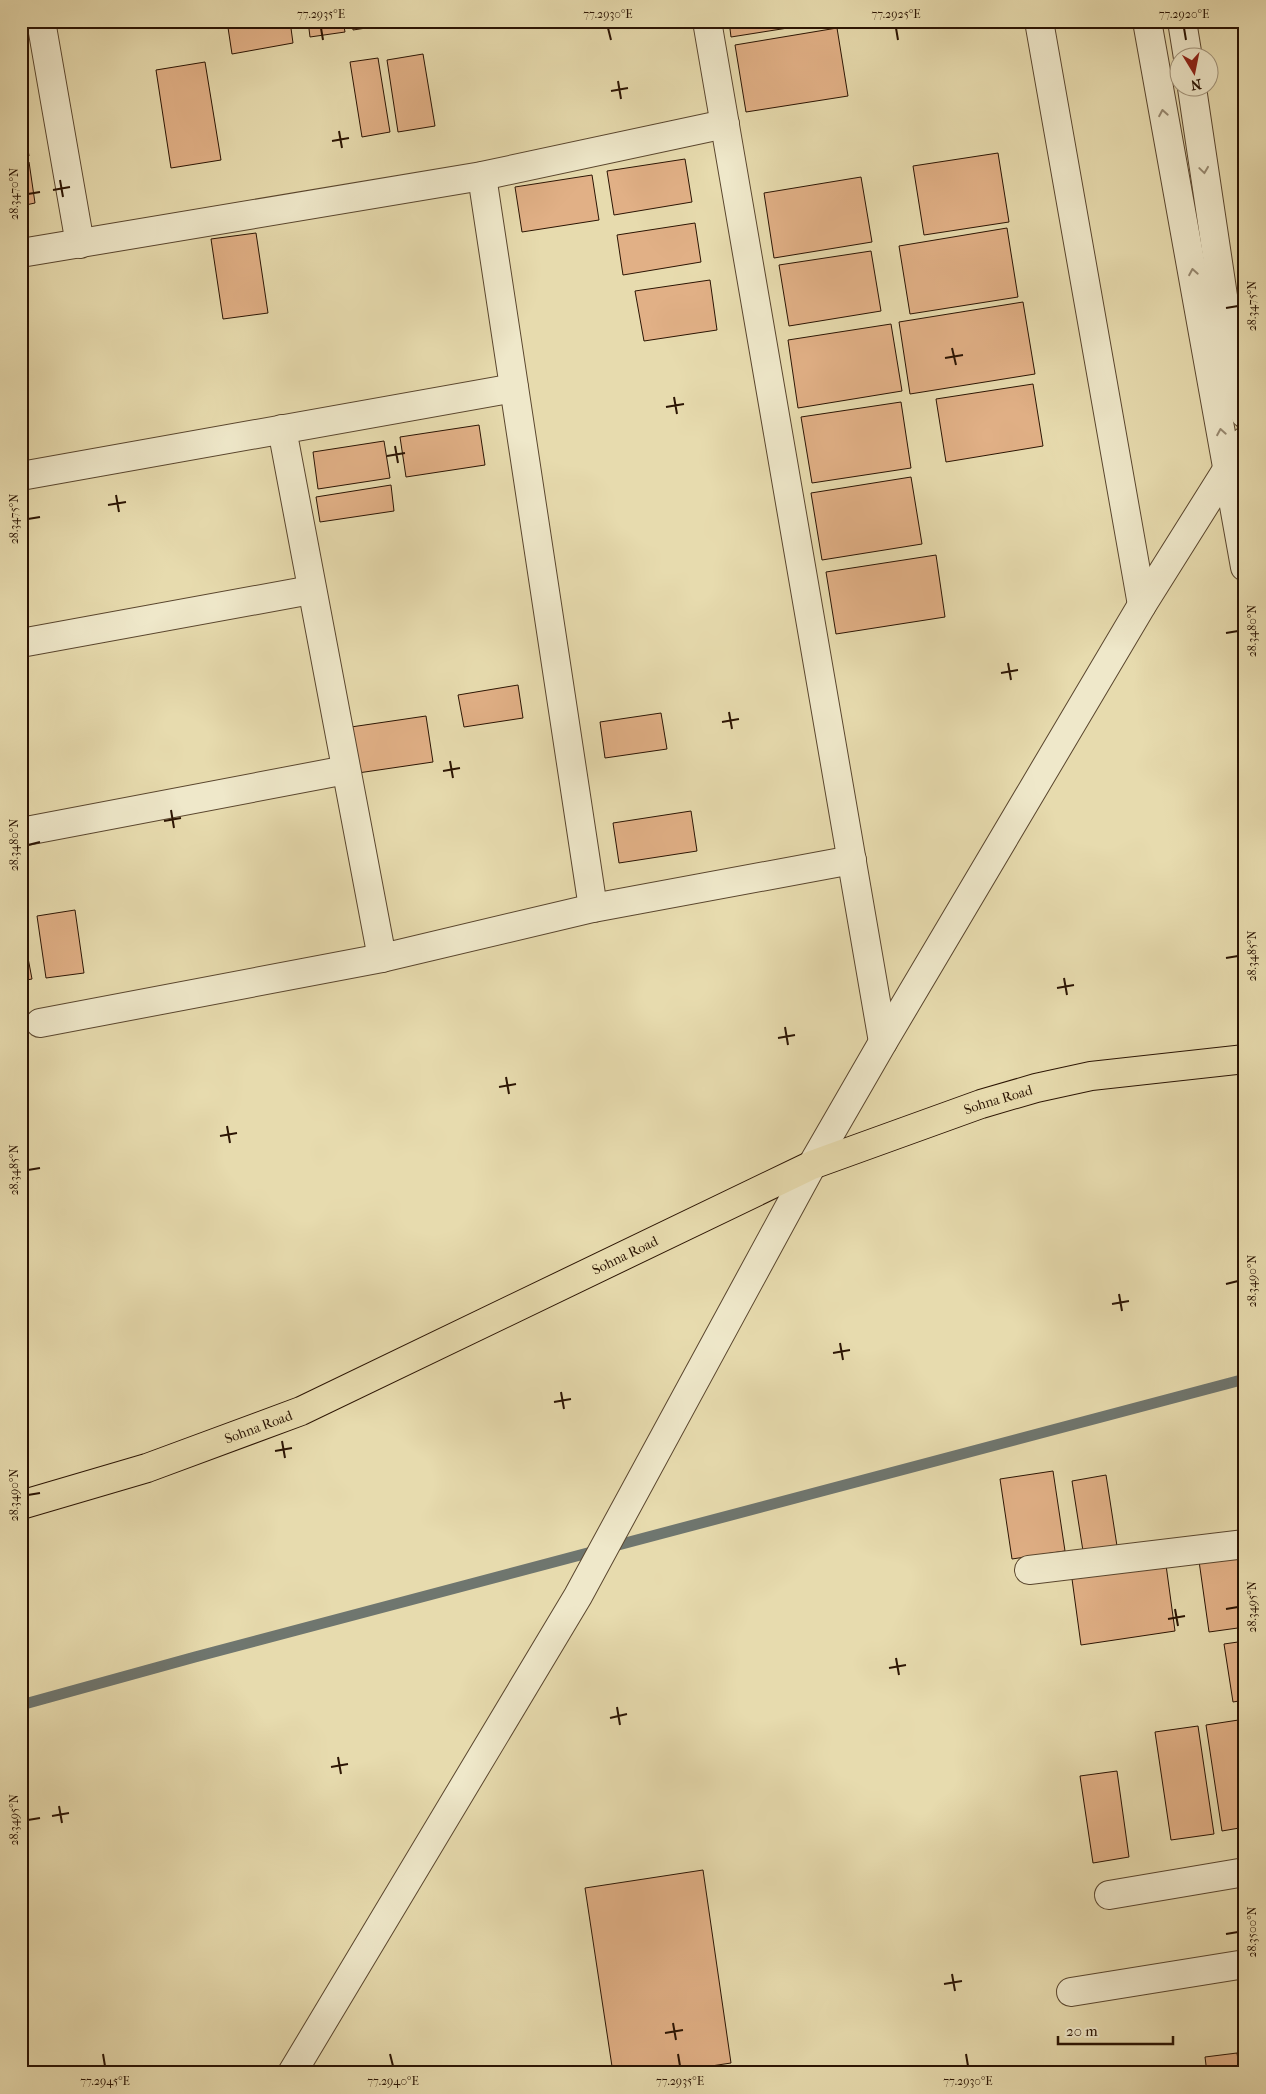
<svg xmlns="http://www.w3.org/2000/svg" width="1266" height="2094" font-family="'IM FELL French Canon',serif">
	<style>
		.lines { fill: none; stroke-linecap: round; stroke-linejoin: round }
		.stream { stroke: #6f766f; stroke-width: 11 }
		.building { fill: #e1b086; stroke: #2b1403 }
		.minor-casing { stroke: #5a462e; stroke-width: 30 }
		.major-casing { stroke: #2b1403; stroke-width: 30 }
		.minor { stroke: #efe8ca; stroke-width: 28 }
		.major { stroke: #e7dbae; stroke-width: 28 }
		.oneway { stroke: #978970 }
		.ticks { fill: none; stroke: #2b1403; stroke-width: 2 }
		.labels { text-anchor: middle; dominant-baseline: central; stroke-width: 5; stroke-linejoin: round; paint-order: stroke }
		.street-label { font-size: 14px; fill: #2b1403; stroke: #efe8ca }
		.neatline { fill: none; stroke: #2b1403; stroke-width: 2 }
		.ticks-label { font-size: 12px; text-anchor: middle; fill: #2b1403 }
	</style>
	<rect width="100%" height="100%" fill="#e7dbae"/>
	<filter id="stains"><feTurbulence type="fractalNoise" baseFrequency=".004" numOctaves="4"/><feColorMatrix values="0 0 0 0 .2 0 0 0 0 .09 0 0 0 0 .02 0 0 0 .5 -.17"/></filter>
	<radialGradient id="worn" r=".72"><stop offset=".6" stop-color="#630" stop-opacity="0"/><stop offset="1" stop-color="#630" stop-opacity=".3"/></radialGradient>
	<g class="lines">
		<!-- stream -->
		<path class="stream" d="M 21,1705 L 195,1657 L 1245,1379"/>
	</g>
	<!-- building -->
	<g class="building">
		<path d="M 227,21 L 290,21 L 293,43 L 232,54 Z"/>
		<path d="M 308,21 L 343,21 L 345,32 L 310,37 Z"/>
		<path d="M 352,21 L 386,21 L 386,25 L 353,30 Z"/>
		<path d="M 729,21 L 832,21 L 731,37 Z"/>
		<path d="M 837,28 L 848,96 L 746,112 L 735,45 Z"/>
		<path d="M 423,54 L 435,126 L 398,132 L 387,60 Z"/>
		<path d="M 378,58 L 390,132 L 362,137 L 350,62 Z"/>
		<path d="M 205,62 L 221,160 L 171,168 L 156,70 Z"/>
		<path d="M 21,124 L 24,124 L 29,156 L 21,158 Z"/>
		<path d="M 998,153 L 1009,222 L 924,235 L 913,166 Z"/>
		<path d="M 685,159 L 692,202 L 614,215 L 607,171 Z"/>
		<path d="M 29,162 L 35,203 L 21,206 L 21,163 Z"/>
		<path d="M 592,175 L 599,220 L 522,232 L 515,187 Z"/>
		<path d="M 861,177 L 872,242 L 774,258 L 764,193 Z"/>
		<path d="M 695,223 L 701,262 L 623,275 L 617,235 Z"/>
		<path d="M 1007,228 L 1018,297 L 910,314 L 899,246 Z"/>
		<path d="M 256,233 L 268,313 L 223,319 L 211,239 Z"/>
		<path d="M 871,251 L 881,311 L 789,326 L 779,265 Z"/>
		<path d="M 710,280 L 717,330 L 644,341 L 635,291 Z"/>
		<path d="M 1023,302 L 1035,374 L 910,394 L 899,322 Z"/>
		<path d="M 891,324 L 902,391 L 798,408 L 788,340 Z"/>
		<path d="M 1033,384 L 1043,446 L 946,462 L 936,399 Z"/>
		<path d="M 901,402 L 911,468 L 812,483 L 801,417 Z"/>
		<path d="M 479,425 L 485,465 L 406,477 L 400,437 Z"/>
		<path d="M 384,441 L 390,478 L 318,489 L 313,452 Z"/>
		<path d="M 911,477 L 922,544 L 822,560 L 811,493 Z"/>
		<path d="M 391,485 L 394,511 L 320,522 L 316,497 Z"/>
		<path d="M 936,555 L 945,617 L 836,634 L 826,572 Z"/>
		<path d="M 518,685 L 523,718 L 464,727 L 458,695 Z"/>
		<path d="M 661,713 L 667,749 L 605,758 L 600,722 Z"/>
		<path d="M 426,716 L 433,762 L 358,773 L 351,727 Z"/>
		<path d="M 691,811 L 697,851 L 619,863 L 613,823 Z"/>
		<path d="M 75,910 L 84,973 L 46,978 L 37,916 Z"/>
		<path d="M 21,921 L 32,979 L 21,981 Z"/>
		<path d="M 1053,1471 L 1065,1551 L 1012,1559 L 1000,1479 Z"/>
		<path d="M 1106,1475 L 1117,1546 L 1083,1551 L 1072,1481 Z"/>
		<path d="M 1245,1554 L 1245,1627 L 1209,1632 L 1199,1561 Z"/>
		<path d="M 1166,1565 L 1175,1631 L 1081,1645 L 1072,1579 Z"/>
		<path d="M 1245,1641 L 1245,1700 L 1233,1702 L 1224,1644 Z"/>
		<path d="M 1245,1719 L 1245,1827 L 1222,1831 L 1206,1725 Z"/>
		<path d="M 1198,1726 L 1214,1834 L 1171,1840 L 1155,1732 Z"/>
		<path d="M 1117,1771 L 1129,1857 L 1093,1863 L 1080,1776 Z"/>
		<path d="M 703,1870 L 731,2063 L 665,2073 L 613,2073 L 585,1888 Z"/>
		<path d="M 1237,2053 L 1240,2073 L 1207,2073 L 1205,2057 Z"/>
	</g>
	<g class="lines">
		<defs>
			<g id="minor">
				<path d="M 41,21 L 80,244"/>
				<path d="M 707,21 L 883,1042"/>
				<path d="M 1039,21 L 1142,605"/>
				<path d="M 1147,21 L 1245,567"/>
				<path d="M 1182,21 L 1188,58"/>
				<path d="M 1192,88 L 1226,316 L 1245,414"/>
				<path d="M 482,176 L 593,908"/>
				<path d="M 21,253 L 482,176 L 725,124"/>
				<path d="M 282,429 L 382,958 L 593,908 L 852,860"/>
				<path d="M 21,476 L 514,388"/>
				<path d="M 21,643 L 311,590"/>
				<path d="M 21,832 L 346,770"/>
				<path d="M 40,1023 L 382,958"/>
				<path d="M 1029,1570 L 1245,1544"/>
				<path d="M 1109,1895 L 1245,1872"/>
				<path d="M 1071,1992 L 1245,1964"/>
				<path d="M 292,2073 L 578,1596 L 812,1165 L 883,1042 L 1142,605 L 1245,441"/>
			</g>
			<g id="major">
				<path id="s1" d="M 21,1505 L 147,1468 L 301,1411 L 812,1165 L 981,1104 L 1036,1088 L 1091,1076 L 1245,1059"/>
			</g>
		</defs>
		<!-- minor casing -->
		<use href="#minor" class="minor-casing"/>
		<!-- major casing -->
		<use href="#major" class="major-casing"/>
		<!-- minor -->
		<use href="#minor" class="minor"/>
		<!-- major -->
		<use href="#major" class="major"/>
	</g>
	<!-- one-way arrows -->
	<defs><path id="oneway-chevron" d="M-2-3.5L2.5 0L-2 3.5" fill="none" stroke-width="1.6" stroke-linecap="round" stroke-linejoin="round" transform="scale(1.25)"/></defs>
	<g class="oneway">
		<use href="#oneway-chevron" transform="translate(1163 113) rotate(-100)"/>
		<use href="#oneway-chevron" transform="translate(1204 170) rotate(82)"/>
		<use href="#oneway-chevron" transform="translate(1193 272) rotate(-100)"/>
		<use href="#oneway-chevron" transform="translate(1221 432) rotate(-100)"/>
	</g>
	<!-- ticks -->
	<path class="ticks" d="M 321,28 L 323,40M 608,28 L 611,40M 896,28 L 898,40M 1184,28 L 1186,40M 618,81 L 621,99M 611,91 L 628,88M 339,131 L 342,148M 332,141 L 349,138M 60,180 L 63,197M 53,190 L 70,187M 28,194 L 40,192M 1226,308 L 1238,306M 952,348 L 956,365M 945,358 L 963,355M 674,397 L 677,414M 666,407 L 684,404M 395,446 L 398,463M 387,456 L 405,453M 116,495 L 119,512M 108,505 L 126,502M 28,519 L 40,517M 1226,633 L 1238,631M 1008,663 L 1011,680M 1001,673 L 1018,670M 729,712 L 732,729M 722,722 L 739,719M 450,761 L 453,778M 443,771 L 460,768M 171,810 L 174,828M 164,821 L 181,818M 28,845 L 40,842M 1226,958 L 1238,956M 1064,978 L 1067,995M 1057,988 L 1074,985M 785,1027 L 788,1045M 778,1038 L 795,1035M 506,1077 L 509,1094M 499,1087 L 516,1084M 227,1126 L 230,1143M 220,1136 L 237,1133M 28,1170 L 40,1168M 1226,1284 L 1238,1281M 1119,1294 L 1122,1311M 1112,1304 L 1129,1301M 840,1343 L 843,1360M 833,1353 L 850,1350M 561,1392 L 564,1409M 554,1402 L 571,1399M 282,1441 L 285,1458M 275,1451 L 292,1448M 28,1495 L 40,1493M 1175,1609 L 1178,1626M 1226,1609 L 1238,1607M 1168,1619 L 1185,1616M 896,1658 L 899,1675M 889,1668 L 906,1665M 617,1707 L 620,1725M 610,1718 L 627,1714M 338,1757 L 341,1774M 331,1767 L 348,1764M 59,1806 L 62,1823M 52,1816 L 69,1813M 28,1820 L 40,1818M 1226,1934 L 1238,1932M 952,1974 L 955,1991M 944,1984 L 962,1981M 673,2023 L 676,2040M 665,2033 L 683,2030M 103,2054 L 105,2066M 390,2054 L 393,2066M 678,2054 L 680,2066M 966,2054 L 968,2066"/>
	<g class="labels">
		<!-- street labels -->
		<g class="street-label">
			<text stroke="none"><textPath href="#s1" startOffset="1060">Sohna Road</textPath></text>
			<text stroke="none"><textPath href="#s1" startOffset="655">Sohna Road</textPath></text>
			<text stroke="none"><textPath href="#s1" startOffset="250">Sohna Road</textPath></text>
		</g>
	</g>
	<!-- margin -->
	<rect width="1266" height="2094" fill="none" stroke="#e7dbae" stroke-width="55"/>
	<!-- north arrow -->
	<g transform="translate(1194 72) rotate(170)"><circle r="24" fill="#efe8ca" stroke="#a1937a"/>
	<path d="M0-4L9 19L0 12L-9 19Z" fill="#8f2418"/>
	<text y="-8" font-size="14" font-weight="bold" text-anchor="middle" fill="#2b1403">N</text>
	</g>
	<!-- scale -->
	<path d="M1058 2036v8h115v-8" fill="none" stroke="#2b1403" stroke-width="2.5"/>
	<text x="1066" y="2036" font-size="15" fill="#2b1403" stroke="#efe8ca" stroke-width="4" paint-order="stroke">20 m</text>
	<rect x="28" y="28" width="1210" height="2038" class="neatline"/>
	<g class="ticks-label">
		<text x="321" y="18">77.2935°E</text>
		<text x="608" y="18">77.2930°E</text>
		<text x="896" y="18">77.2925°E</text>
		<text x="1184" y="18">77.2920°E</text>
		<text transform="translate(14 194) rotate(-90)" y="4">28.3470°N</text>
		<text transform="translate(1252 306) rotate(-90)" y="4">28.3475°N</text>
		<text transform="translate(14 519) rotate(-90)" y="4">28.3475°N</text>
		<text transform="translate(1252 631) rotate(-90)" y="4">28.3480°N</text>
		<text transform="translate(14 845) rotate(-90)" y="4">28.3480°N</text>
		<text transform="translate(1252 956) rotate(-90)" y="4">28.3485°N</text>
		<text transform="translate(14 1170) rotate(-90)" y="4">28.3485°N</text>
		<text transform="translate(1252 1281) rotate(-90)" y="4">28.3490°N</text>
		<text transform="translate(14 1495) rotate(-90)" y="4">28.3490°N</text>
		<text transform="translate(1252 1607) rotate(-90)" y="4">28.3495°N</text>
		<text transform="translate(14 1820) rotate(-90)" y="4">28.3495°N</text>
		<text transform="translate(1252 1932) rotate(-90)" y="4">28.3500°N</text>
		<text x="105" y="2085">77.2945°E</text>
		<text x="393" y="2085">77.2940°E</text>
		<text x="680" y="2085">77.2935°E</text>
		<text x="968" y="2085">77.2930°E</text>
	</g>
	<rect width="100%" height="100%" filter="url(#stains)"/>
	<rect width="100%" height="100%" fill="url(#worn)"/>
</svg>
